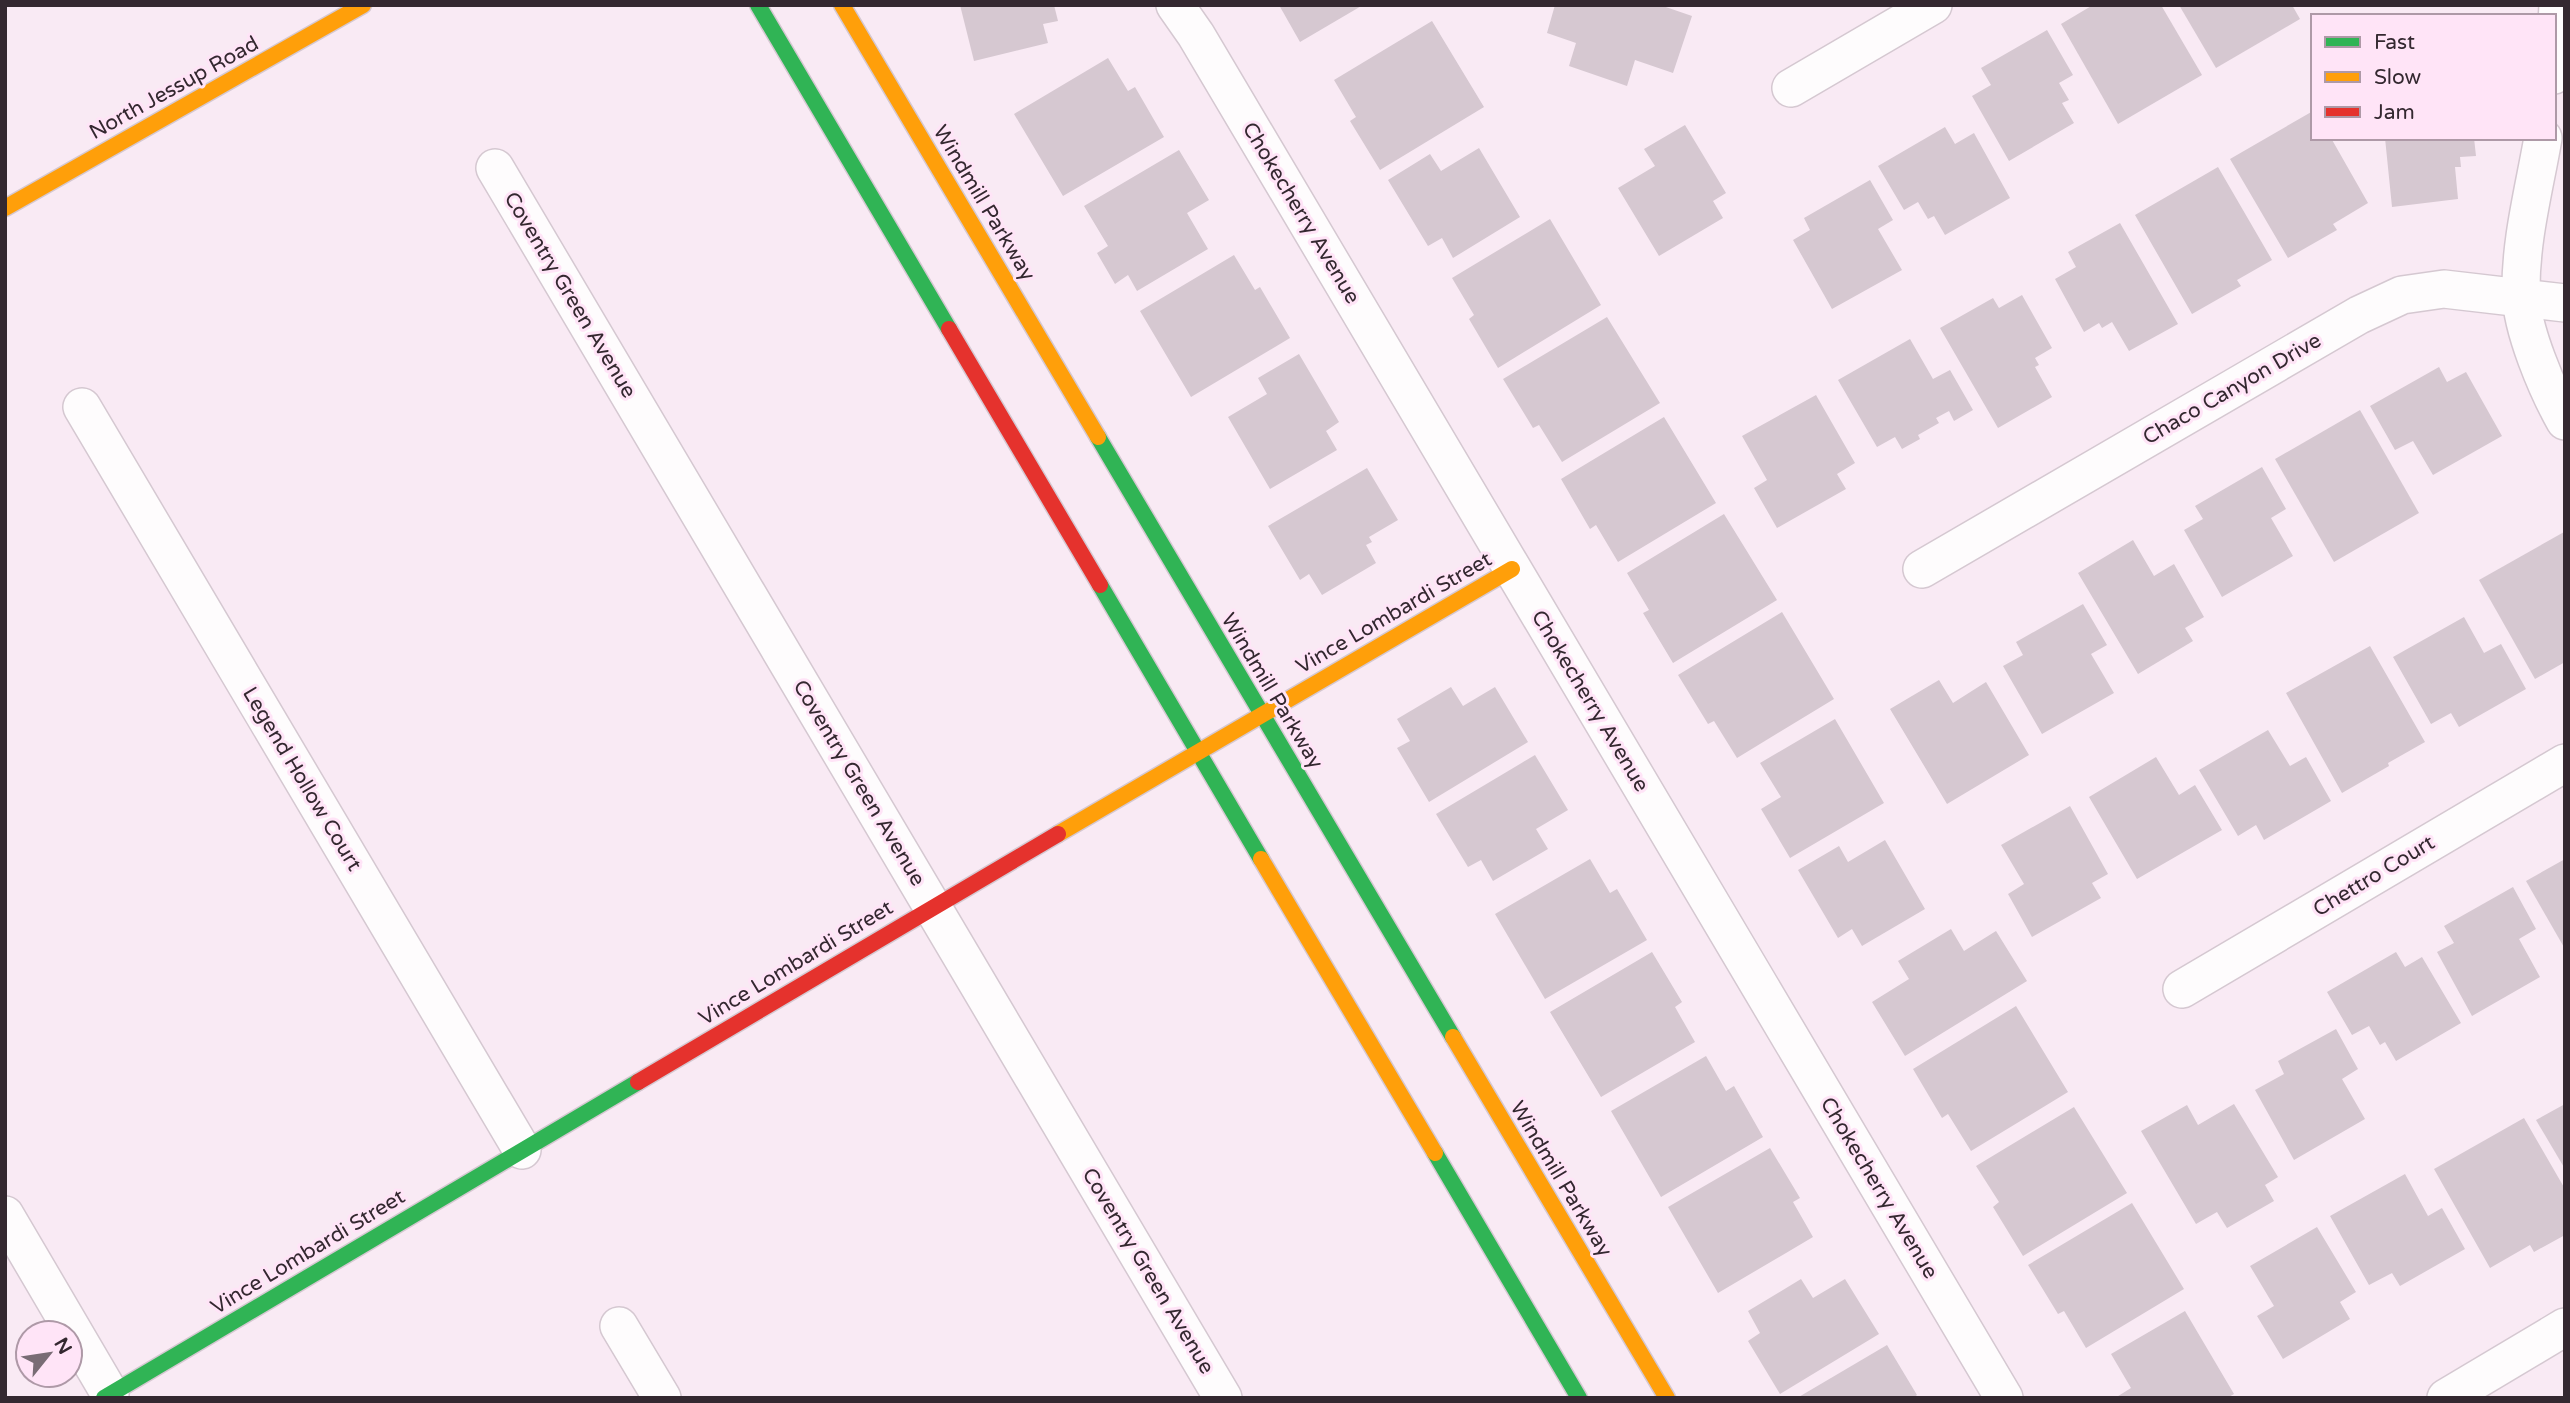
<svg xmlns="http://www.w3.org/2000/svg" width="2570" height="1403" font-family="'Varela Round',sans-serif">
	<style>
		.building { fill: #d6c8d1 }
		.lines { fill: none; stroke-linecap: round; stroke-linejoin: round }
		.street-casing { stroke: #d5c8d1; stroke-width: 40 }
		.fast-casing { stroke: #d5c8d1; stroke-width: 19 }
		.slow-casing { stroke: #d5c8d1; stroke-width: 19 }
		.jam-casing { stroke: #d5c8d1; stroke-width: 19 }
		.street { stroke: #fefcfd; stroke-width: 37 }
		.fast { stroke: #30b455; stroke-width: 16 }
		.slow { stroke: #ff9f0a; stroke-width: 16 }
		.jam { stroke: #e5322d; stroke-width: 16 }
		.labels { text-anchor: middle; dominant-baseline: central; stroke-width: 6; stroke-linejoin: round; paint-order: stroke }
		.street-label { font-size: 21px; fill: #342830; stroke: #ffe4f7 }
	</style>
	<rect width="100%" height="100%" fill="#f9eaf4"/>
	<!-- building -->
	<g class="building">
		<path d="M 960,5 L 1054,5 L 1058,21 L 1043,24 L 1048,43 L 974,61 Z"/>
		<path d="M 1279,5 L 1363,5 L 1300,42 Z"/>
		<path d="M 1555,5 L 1660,5 L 1692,16 L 1673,73 L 1635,60 L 1627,86 L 1569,66 L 1576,43 L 1547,33 Z"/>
		<path d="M 2093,5 L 2161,5 L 2202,75 L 2118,124 L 2061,24 Z"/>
		<path d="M 2179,5 L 2292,5 L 2300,19 L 2216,68 Z"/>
		<path d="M 1432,21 L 1484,107 L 1380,170 L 1350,121 L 1356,117 L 1334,80 Z"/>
		<path d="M 2047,30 L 2073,75 L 2059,83 L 2069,100 L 2062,103 L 2074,123 L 2009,161 L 1972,96 L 1991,85 L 1981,68 Z"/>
		<path d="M 1108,58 L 1128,91 L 1135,87 L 1164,137 L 1063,196 L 1014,114 Z"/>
		<path d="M 2313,111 L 2313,138 L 2331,138 L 2368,203 L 2333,224 L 2337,230 L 2288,258 L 2230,159 Z"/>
		<path d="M 1685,125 L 1726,193 L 1713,201 L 1723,218 L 1659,256 L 1618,188 L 1655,166 L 1644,149 Z"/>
		<path d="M 1945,127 L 1955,144 L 1974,133 L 2010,198 L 1945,235 L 1934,216 L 1928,219 L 1918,202 L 1904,210 L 1878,166 Z"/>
		<path d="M 2385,138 L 2474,138 L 2476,156 L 2460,157 L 2461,167 L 2455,167 L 2458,199 L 2392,207 Z"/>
		<path d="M 1479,148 L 1520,217 L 1453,258 L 1442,238 L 1428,246 L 1388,180 L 1430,154 L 1441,171 Z"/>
		<path d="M 1179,150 L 1209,200 L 1187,213 L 1208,249 L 1137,291 L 1128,275 L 1115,284 L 1097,253 L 1108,246 L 1084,206 Z"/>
		<path d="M 2218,167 L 2272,260 L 2237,280 L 2241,286 L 2192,314 L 2135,215 Z"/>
		<path d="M 1870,180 L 1893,220 L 1878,229 L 1902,270 L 1832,309 L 1793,240 L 1810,230 L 1804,218 Z"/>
		<path d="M 1550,219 L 1601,305 L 1498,368 L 1469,319 L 1474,315 L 1452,278 Z"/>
		<path d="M 2120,223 L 2178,324 L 2129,351 L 2112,322 L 2102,328 L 2099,323 L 2084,332 L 2055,279 L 2076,267 L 2068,252 Z"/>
		<path d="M 1234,255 L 1255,290 L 1260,287 L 1290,338 L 1191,397 L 1140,311 Z"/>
		<path d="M 2022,295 L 2052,348 L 2035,358 L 2039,365 L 2035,367 L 2052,397 L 1998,428 L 1940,328 L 1993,298 L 1999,308 Z"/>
		<path d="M 1607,317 L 1660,403 L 1562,462 L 1539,425 L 1533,428 L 1503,379 Z"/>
		<path d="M 1910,339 L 1933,379 L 1950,370 L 1973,410 L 1954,421 L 1949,411 L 1936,418 L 1939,423 L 1918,435 L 1920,439 L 1902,449 L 1895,437 L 1877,447 L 1838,380 Z"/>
		<path d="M 1299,354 L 1339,422 L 1326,431 L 1337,450 L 1270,489 L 1228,417 L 1267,394 L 1258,378 Z"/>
		<path d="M 2439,367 L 2447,382 L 2466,372 L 2502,436 L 2433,475 L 2413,441 L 2395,450 L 2370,406 Z"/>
		<path d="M 1816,395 L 1855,463 L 1837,474 L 1846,489 L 1777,528 L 1754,488 L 1767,480 L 1742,436 Z"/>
		<path d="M 2360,410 L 2419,513 L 2334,562 L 2275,459 Z"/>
		<path d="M 1664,417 L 1716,503 L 1618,562 L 1596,525 L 1590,529 L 1561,479 Z"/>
		<path d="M 2262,467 L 2286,509 L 2271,518 L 2293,556 L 2222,597 L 2184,530 L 2203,519 L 2195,506 Z"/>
		<path d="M 1367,468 L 1398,520 L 1369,537 L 1372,542 L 1366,545 L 1376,563 L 1322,595 L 1309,574 L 1300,580 L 1268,526 Z"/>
		<path d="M 1724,514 L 1777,600 L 1673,663 L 1643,613 L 1649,610 L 1627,573 Z"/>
		<path d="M 2564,532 L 2565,662 L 2535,679 L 2479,580 Z"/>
		<path d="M 2133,540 L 2154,576 L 2174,564 L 2204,617 L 2185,628 L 2193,641 L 2138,674 L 2078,573 Z"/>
		<path d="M 2083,604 L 2107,645 L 2091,654 L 2114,693 L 2042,734 L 2003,666 L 2023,655 L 2016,642 Z"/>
		<path d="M 1782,612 L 1834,699 L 1737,758 L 1714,721 L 1708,724 L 1678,675 Z"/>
		<path d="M 2464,617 L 2484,653 L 2501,644 L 2526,689 L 2459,727 L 2451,713 L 2431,724 L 2393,657 Z"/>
		<path d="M 2370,646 L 2425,742 L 2388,763 L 2389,766 L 2342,793 L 2286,693 Z"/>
		<path d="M 1939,680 L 1953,703 L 1986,682 L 2029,755 L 1947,804 L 1890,709 Z"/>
		<path d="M 1451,687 L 1463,706 L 1495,687 L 1528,742 L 1429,802 L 1397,748 L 1410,741 L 1397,719 Z"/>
		<path d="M 1835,719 L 1884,803 L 1790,858 L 1761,809 L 1781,797 L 1760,763 Z"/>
		<path d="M 2268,730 L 2290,766 L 2306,757 L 2331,801 L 2264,840 L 2256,825 L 2238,836 L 2199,770 Z"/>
		<path d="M 1535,755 L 1568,810 L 1536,829 L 1548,849 L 1493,881 L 1481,860 L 1468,867 L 1436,814 Z"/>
		<path d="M 2156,757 L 2179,795 L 2195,785 L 2222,830 L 2137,879 L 2089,797 Z"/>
		<path d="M 2070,806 L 2108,874 L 2092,883 L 2101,898 L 2032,937 L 2008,894 L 2024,884 L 2001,845 Z"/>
		<path d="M 1885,840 L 1925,909 L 1862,946 L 1852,929 L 1838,938 L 1798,870 L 1839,846 L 1848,862 Z"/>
		<path d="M 1590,859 L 1610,893 L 1617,889 L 1647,940 L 1545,999 L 1495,914 Z"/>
		<path d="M 2565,859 L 2565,949 L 2526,881 Z"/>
		<path d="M 2513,887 L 2536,929 L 2519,939 L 2540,977 L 2472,1016 L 2437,952 L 2454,943 L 2444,926 Z"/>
		<path d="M 1951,929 L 1964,951 L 1996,931 L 2027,981 L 1905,1056 L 1872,1002 L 1909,979 L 1898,961 Z"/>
		<path d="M 1652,952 L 1682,1002 L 1675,1007 L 1695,1042 L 1601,1097 L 1550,1012 Z"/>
		<path d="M 2396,952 L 2405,967 L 2422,957 L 2461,1023 L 2396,1061 L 2385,1042 L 2380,1045 L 2369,1026 L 2352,1035 L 2327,992 Z"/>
		<path d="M 2016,1006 L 2068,1092 L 1971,1151 L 1948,1114 L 1942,1118 L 1913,1069 Z"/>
		<path d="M 2336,1029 L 2358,1069 L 2342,1079 L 2365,1119 L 2294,1160 L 2255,1090 L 2284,1074 L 2278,1061 Z"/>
		<path d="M 1706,1056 L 1726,1091 L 1734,1086 L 1763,1137 L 1661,1197 L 1611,1111 Z"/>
		<path d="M 2234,1104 L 2278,1177 L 2265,1185 L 2274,1201 L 2227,1228 L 2217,1212 L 2196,1224 L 2141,1131 L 2187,1105 L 2198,1125 Z"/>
		<path d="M 2565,1104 L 2565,1169 L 2536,1120 Z"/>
		<path d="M 2074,1107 L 2127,1193 L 2023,1256 L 1993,1207 L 1999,1202 L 1976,1166 Z"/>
		<path d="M 2524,1118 L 2565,1189 L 2565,1235 L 2534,1252 L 2530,1245 L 2490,1268 L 2434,1169 Z"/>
		<path d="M 1770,1148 L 1800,1198 L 1793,1202 L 1813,1237 L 1718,1293 L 1668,1207 Z"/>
		<path d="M 2405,1174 L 2428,1216 L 2442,1208 L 2465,1249 L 2400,1286 L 2392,1273 L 2369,1285 L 2330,1216 Z"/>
		<path d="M 2132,1203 L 2184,1289 L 2086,1348 L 2064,1311 L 2058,1314 L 2028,1265 Z"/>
		<path d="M 2317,1227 L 2356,1292 L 2340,1302 L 2350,1319 L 2283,1359 L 2257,1316 L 2274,1306 L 2250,1266 Z"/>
		<path d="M 1801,1279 L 1813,1298 L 1845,1279 L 1879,1334 L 1780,1394 L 1748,1341 L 1760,1333 L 1748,1311 Z"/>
		<path d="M 2185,1311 L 2234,1394 L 2227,1398 L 2115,1398 L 2131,1388 L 2111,1354 Z"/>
		<path d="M 1887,1345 L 1917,1395 L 1913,1398 L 1797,1398 Z"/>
	</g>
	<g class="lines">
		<defs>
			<g id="street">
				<path d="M 1175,5 L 1196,35 L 2004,1398"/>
				<path d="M 2554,75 L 2558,5"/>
				<path d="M 1791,88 L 1933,5"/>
				<path d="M 2543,138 C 2534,190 2520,241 2521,294 C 2522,330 2547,389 2565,421"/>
				<path d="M 495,168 L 1223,1398"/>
				<path d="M 82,407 L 522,1150"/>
				<path d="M 1922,569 L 2359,315 L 2402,295 L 2444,289 L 2565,303"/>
				<path d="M 2182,989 L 2565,763"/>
				<path d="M 5,1215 L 110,1394"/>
				<path d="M 619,1326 L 662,1398"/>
				<path d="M 2446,1398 L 2565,1327"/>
			</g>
			<g id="fast">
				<path d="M 758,5 L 949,329"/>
				<path d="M 1098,437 L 1453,1037"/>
				<path d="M 1100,585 L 1261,859"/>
				<path d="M 1435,1153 L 1579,1398"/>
				<path d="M 104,1398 L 638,1082"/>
			</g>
			<g id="slow">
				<path d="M 842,5 L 1098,437"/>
				<path d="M 5,208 L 363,5"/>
				<path d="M 1058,834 L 1512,569"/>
				<path d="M 1261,859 L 1435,1153"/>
				<path d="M 1453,1037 L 1667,1398"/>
			</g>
			<g id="jam">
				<path d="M 949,329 L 1100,585"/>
				<path d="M 638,1082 L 1058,834"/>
			</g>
		</defs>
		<!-- street casing -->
		<use href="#street" class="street-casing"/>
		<!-- fast casing -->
		<use href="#fast" class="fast-casing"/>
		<!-- slow casing -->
		<use href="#slow" class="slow-casing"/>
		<!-- jam casing -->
		<use href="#jam" class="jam-casing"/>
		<!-- street -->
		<use href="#street" class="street"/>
		<!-- fast -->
		<use href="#fast" class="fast"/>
		<!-- slow -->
		<use href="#slow" class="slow"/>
		<!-- jam -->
		<use href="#jam" class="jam"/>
	</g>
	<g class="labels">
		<!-- street labels -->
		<g class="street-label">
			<text transform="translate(174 88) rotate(-29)">North Jessup Road</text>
			<text transform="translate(984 203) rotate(59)">Windmill Parkway</text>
			<text transform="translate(1301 213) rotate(59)">Chokecherry Avenue</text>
			<text transform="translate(570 295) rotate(59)">Coventry Green Avenue</text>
			<text transform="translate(2232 389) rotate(-30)">Chaco Canyon Drive</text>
			<text transform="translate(1394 613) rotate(-30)">Vince Lombardi Street</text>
			<text transform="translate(1272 691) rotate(59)">Windmill Parkway</text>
			<text transform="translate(1590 701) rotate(59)">Chokecherry Avenue</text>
			<text transform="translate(302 779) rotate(59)">Legend Hollow Court</text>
			<text transform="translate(859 783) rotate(59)">Coventry Green Avenue</text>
			<text transform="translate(2374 876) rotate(-31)">Chettro Court</text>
			<text transform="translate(796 963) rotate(-31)">Vince Lombardi Street</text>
			<text transform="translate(1561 1179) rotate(59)">Windmill Parkway</text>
			<text transform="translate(1879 1188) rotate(59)">Chokecherry Avenue</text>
			<text transform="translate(308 1252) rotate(-31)">Vince Lombardi Street</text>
			<text transform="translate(1148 1271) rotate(59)">Coventry Green Avenue</text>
		</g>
	</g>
	<!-- border -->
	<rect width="2570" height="1403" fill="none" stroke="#342830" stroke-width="14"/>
	<!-- legend -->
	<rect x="2311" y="14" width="245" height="126" fill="#ffe4f7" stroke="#ae99a7" stroke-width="2"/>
	<rect x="2325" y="37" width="35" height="10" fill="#30b455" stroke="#ae99a7" stroke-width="2"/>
	<text x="2374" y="49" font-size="21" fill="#342830">Fast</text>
	<rect x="2325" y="72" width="35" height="10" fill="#ff9f0a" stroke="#ae99a7" stroke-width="2"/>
	<text x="2374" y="84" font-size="21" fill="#342830">Slow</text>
	<rect x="2325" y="107" width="35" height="10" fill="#e5322d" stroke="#ae99a7" stroke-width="2"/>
	<text x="2374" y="119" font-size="21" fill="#342830">Jam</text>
	<!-- north arrow -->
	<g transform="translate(49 1354) rotate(60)"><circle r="33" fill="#ffe4f7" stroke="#ae99a7" stroke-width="2"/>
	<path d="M0-5L12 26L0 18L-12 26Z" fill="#796c75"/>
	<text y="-10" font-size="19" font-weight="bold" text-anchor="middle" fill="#342830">N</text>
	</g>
</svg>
